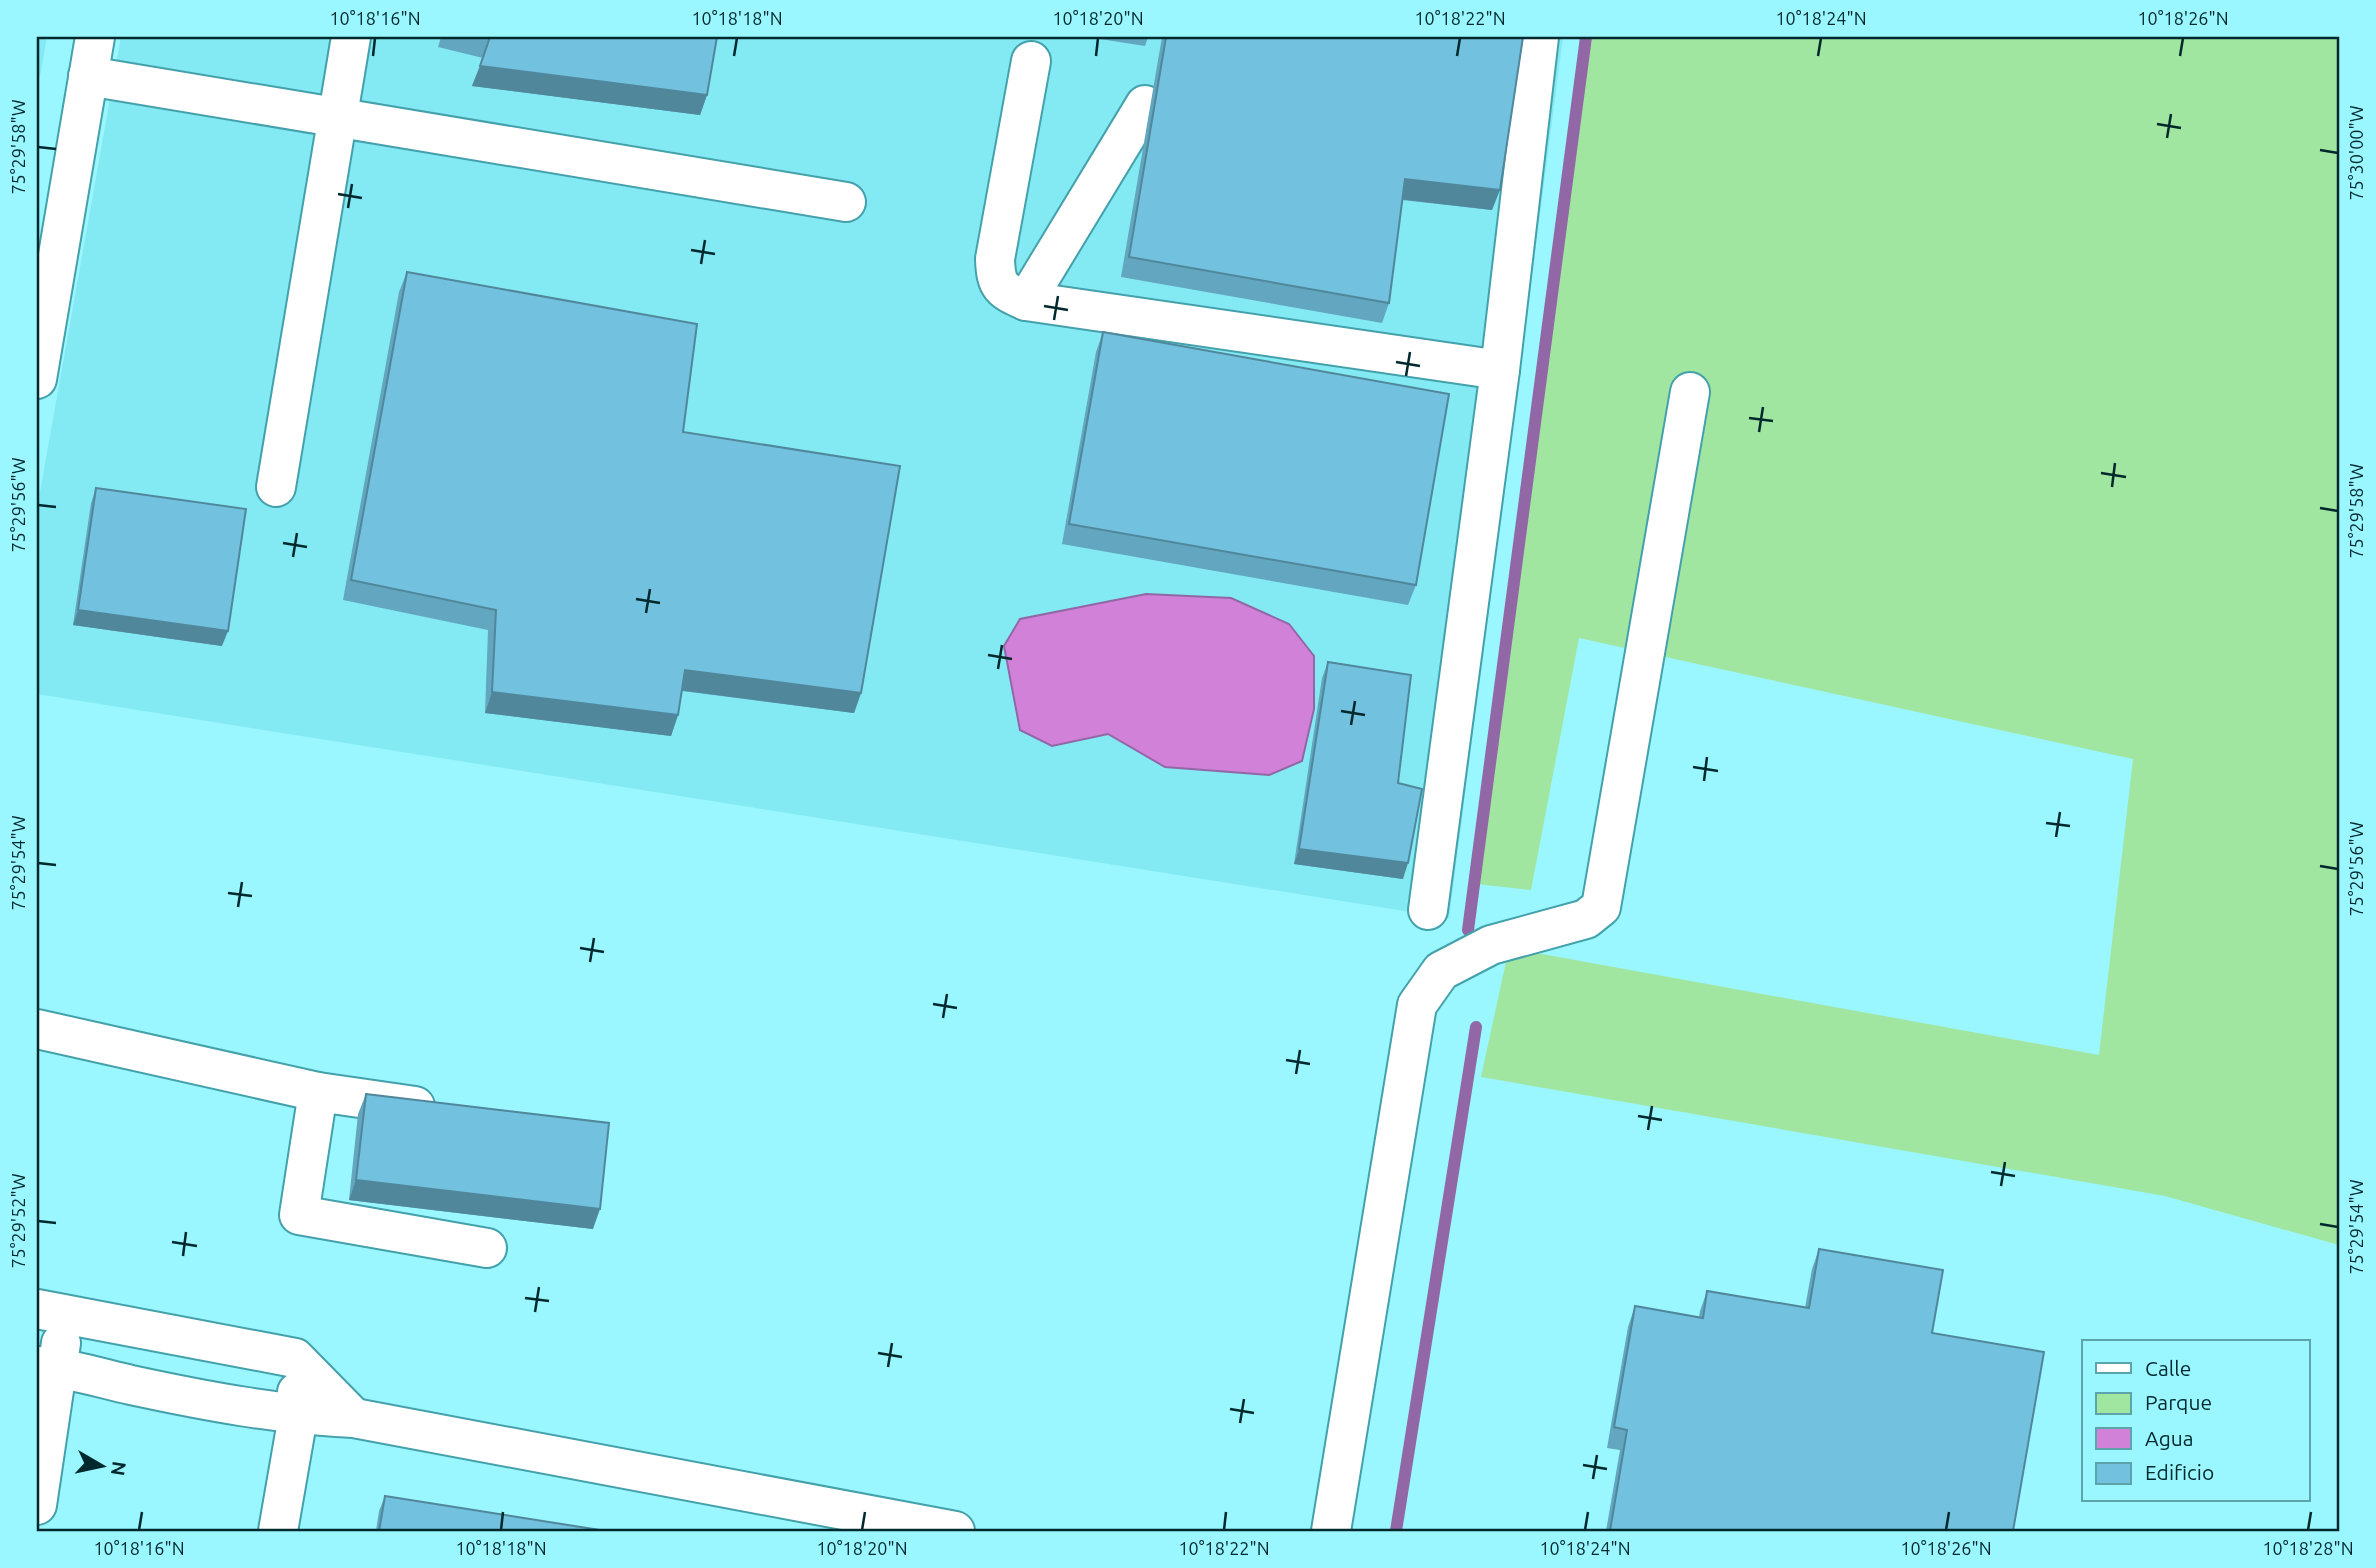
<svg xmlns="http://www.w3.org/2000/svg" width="2376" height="1568" font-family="Ubuntu,sans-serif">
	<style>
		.built { fill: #83e9f3 }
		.green { fill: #a1e6a0 }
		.water { fill: #d181d8; stroke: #9267a5; stroke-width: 2 }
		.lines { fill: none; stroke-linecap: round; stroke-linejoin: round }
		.stream { stroke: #9267a5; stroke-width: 12 }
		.minor-casing { stroke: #44a1ab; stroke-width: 42 }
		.minor { stroke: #fff; stroke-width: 38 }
		.wall { fill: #62a6bf }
		.shaded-wall { fill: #50879b }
		.building { fill: #72c1de; stroke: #50879b; stroke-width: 2 }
		.ticks { fill: none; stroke: #00292d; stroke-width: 2.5 }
		.neatline { fill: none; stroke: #00292d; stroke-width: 2.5 }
		.ticks-label { font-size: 18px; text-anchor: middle; fill: #00292d }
	</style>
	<rect width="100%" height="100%" fill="#9af6ff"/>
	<!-- built -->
	<g class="built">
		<path d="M 37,37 L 47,37 L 37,92 Z"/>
		<path d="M 121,37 L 1563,37 L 1449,918 L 37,694 L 37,509 Z"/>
	</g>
	<!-- green -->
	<path class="green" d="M 1584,37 L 2339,37 L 2339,1245 L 2165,1196 L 1481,1077 L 1509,948 L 2099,1055 L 2133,759 L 1579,638 L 1531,890 L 1476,884 Z"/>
	<!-- water -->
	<path class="water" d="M 1146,594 L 1231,598 L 1289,624 L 1314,656 L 1314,709 L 1302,761 L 1269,775 L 1165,767 L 1108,734 L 1052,746 L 1020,730 L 1004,646 L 1020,619 Z"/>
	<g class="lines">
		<!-- stream -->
		<g class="stream">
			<path d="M 1468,930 L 1586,37"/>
			<path d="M 1396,1531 L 1476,1027"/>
		</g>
		<defs>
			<g id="minor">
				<path d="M 1031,61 L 995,259 C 996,287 1001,290 1026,301 L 1500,370"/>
				<path d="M 88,76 L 846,202"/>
				<path d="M 1026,301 L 1145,105"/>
				<path d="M 37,379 L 95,37"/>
				<path d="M 276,487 L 351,37"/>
				<path d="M 1428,910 L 1500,370 L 1539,37"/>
				<path d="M 37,1029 L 318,1092 L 415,1106"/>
				<path d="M 318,1092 L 299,1215 L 487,1248"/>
				<path d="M 37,1309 L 295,1358 L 354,1418"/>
				<path d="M 37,1366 C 69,1368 100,1378 131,1385 C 205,1401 280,1415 354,1418 L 955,1531"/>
				<path d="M 37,1505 L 61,1343"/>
				<path d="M 278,1531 L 298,1416 L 297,1392"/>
				<path d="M 1331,1531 L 1417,1005 L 1441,971 L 1491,945 L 1586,919 L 1601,907 L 1690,392"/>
			</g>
		</defs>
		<!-- minor casing -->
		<use href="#minor" class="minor-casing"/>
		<!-- minor -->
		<use href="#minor" class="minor"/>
	</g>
	<!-- wall -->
	<g class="wall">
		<path d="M 441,37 L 717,37 L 707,95 L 700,115 L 472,86 L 483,58 L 438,47 Z"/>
		<path d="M 1087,37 L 1148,37 L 1145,46 Z"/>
		<path d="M 1162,37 L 1523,37 L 1492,210 L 1402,200 L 1389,303 L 1382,323 L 1121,277 Z"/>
		<path d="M 407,272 L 683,432 L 861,693 L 854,713 L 682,691 L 678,715 L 671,736 L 485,713 L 488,630 L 343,600 L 399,292 Z"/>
		<path d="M 1103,332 L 1416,585 L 1408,605 L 1062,544 L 1096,352 Z"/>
		<path d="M 96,488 L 222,646 L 73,625 L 91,503 Z"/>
		<path d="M 1328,662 L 1398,783 L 1403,879 L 1294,864 L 1322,678 Z"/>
		<path d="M 366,1094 L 593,1229 L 349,1200 L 358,1114 Z"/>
		<path d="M 1819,1249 L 1932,1333 L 2013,1531 L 1606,1531 L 1620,1450 L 1607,1448 L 1628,1327 L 1635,1306 L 1699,1317 L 1700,1311 L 1707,1291 L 1805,1308 L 1812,1269 Z"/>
		<path d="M 385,1496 L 606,1531 L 376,1531 L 379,1511 Z"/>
	</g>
	<!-- shaded-wall -->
	<g class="shaded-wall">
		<path d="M 480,66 L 707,95 L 700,115 L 472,86 Z"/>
		<path d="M 1405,179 L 1500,190 L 1492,210 L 1398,199 Z"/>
		<path d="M 78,610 L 228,631 L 222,646 L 73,625 Z"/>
		<path d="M 685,670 L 861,693 L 854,713 L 678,690 Z"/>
		<path d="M 492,692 L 678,715 L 671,736 L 485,713 Z"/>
		<path d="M 1299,849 L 1408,863 L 1403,879 L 1294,864 Z"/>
		<path d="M 356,1180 L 600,1209 L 593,1229 L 349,1200 Z"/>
	</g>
	<!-- building -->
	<g class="building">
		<path d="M 487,37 L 717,37 L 707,95 L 480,66 L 490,37 Z"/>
		<path d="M 1166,37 L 1523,37 L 1500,190 L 1405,179 L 1389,303 L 1129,257 Z"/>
		<path d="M 407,272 L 697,324 L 683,432 L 900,466 L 861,693 L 685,670 L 678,715 L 492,692 L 496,610 L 351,580 Z"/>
		<path d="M 1103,332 L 1449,394 L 1416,585 L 1069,524 Z"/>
		<path d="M 96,488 L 246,509 L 228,631 L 78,610 Z"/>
		<path d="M 1328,662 L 1411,675 L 1398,783 L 1422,789 L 1408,863 L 1299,849 Z"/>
		<path d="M 366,1094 L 609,1123 L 600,1209 L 356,1180 Z"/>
		<path d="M 1819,1249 L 1943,1270 L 1932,1333 L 2044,1352 L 2013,1531 L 1610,1531 L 1627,1430 L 1614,1427 L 1635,1306 L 1703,1318 L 1707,1291 L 1809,1308 Z"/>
		<path d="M 385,1496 L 606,1531 L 379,1531 Z"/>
	</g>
	<!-- ticks -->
	<path class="ticks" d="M 373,56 L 375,38M 734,56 L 737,38M 1096,56 L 1098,38M 1457,56 L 1460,38M 1818,56 L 1821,38M 2180,56 L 2183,38M 2157,124 L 2181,128M 2167,138 L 2171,114M 38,147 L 56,149M 2320,150 L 2338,153M 338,194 L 362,198M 348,208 L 352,184M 691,250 L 715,254M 701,264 L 705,240M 1044,306 L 1068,310M 1054,320 L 1058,296M 1396,362 L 1420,366M 1406,376 L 1410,352M 1749,418 L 1773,421M 1759,432 L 1763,407M 2101,473 L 2126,477M 2112,487 L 2115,463M 38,505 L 56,507M 2320,508 L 2338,511M 283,543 L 307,547M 293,557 L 297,533M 636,599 L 660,603M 646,613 L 650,589M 988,655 L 1012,659M 998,669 L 1002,645M 1341,711 L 1365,715M 1351,725 L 1355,701M 1693,767 L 1718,771M 1704,781 L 1707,757M 2046,823 L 2070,826M 2056,837 L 2060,812M 38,863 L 56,865M 2320,866 L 2338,869M 228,893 L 252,896M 238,907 L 242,882M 580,948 L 604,952M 590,962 L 594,938M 933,1004 L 957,1008M 943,1018 L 947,994M 1286,1060 L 1310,1064M 1296,1074 L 1300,1050M 1638,1116 L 1662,1120M 1648,1130 L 1652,1106M 1991,1172 L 2015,1176M 2001,1186 L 2005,1162M 38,1221 L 56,1223M 2320,1224 L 2338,1227M 172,1242 L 197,1246M 183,1256 L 186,1232M 525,1298 L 549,1301M 535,1312 L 539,1287M 878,1353 L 902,1357M 888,1367 L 892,1343M 1230,1409 L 1254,1413M 1240,1423 L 1244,1399M 1583,1465 L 1607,1469M 1593,1479 L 1597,1455M 139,1530 L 142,1512M 501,1530 L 503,1512M 862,1530 L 865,1512M 1224,1530 L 1226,1512M 1585,1530 L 1588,1512M 1946,1530 L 1949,1512M 2308,1530 L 2311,1512"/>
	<!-- border -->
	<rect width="2376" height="1568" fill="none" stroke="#9af6ff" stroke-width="77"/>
	<!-- legend -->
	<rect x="2082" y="1340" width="228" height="161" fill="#9af6ff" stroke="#5ca4ab" stroke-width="2"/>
	<rect x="2096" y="1363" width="35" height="10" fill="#ffffff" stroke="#5ca4ab" stroke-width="2"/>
	<text x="2145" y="1376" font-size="21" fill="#00292d">Calle</text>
	<rect x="2096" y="1393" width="35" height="21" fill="#a1e6a0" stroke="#5ca4ab" stroke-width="2"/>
	<text x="2145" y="1410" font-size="21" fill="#00292d">Parque</text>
	<rect x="2096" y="1428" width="35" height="21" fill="#d181d8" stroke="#5ca4ab" stroke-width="2"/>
	<text x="2145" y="1446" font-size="21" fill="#00292d">Agua</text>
	<rect x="2096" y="1463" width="35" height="21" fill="#72c1de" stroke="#5ca4ab" stroke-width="2"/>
	<text x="2145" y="1480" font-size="21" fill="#00292d">Edificio</text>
	<!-- north arrow -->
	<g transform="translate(102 1466) rotate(99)" stroke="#9af6ff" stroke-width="5" paint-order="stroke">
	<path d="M0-5L12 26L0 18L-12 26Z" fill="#00292d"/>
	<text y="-10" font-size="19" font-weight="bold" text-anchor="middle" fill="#00292d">N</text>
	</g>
	<rect x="38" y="38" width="2300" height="1492" class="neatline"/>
	<g class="ticks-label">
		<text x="375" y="25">10°18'16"N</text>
		<text x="737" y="25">10°18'18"N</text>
		<text x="1098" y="25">10°18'20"N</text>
		<text x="1460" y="25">10°18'22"N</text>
		<text x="1821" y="25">10°18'24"N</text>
		<text x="2183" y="25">10°18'26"N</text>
		<text transform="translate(19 147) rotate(-90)" y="6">75°29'58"W</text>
		<text transform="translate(2357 153) rotate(-90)" y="6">75°30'00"W</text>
		<text transform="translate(19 505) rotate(-90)" y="6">75°29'56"W</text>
		<text transform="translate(2357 511) rotate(-90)" y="6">75°29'58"W</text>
		<text transform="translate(19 863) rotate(-90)" y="6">75°29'54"W</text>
		<text transform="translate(2357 869) rotate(-90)" y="6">75°29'56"W</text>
		<text transform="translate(19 1221) rotate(-90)" y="6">75°29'52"W</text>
		<text transform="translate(2357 1227) rotate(-90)" y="6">75°29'54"W</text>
		<text x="139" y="1555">10°18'16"N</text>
		<text x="501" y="1555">10°18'18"N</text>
		<text x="862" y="1555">10°18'20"N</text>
		<text x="1224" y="1555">10°18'22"N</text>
		<text x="1585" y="1555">10°18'24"N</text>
		<text x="1946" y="1555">10°18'26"N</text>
		<text x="2308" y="1555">10°18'28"N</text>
	</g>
</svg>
